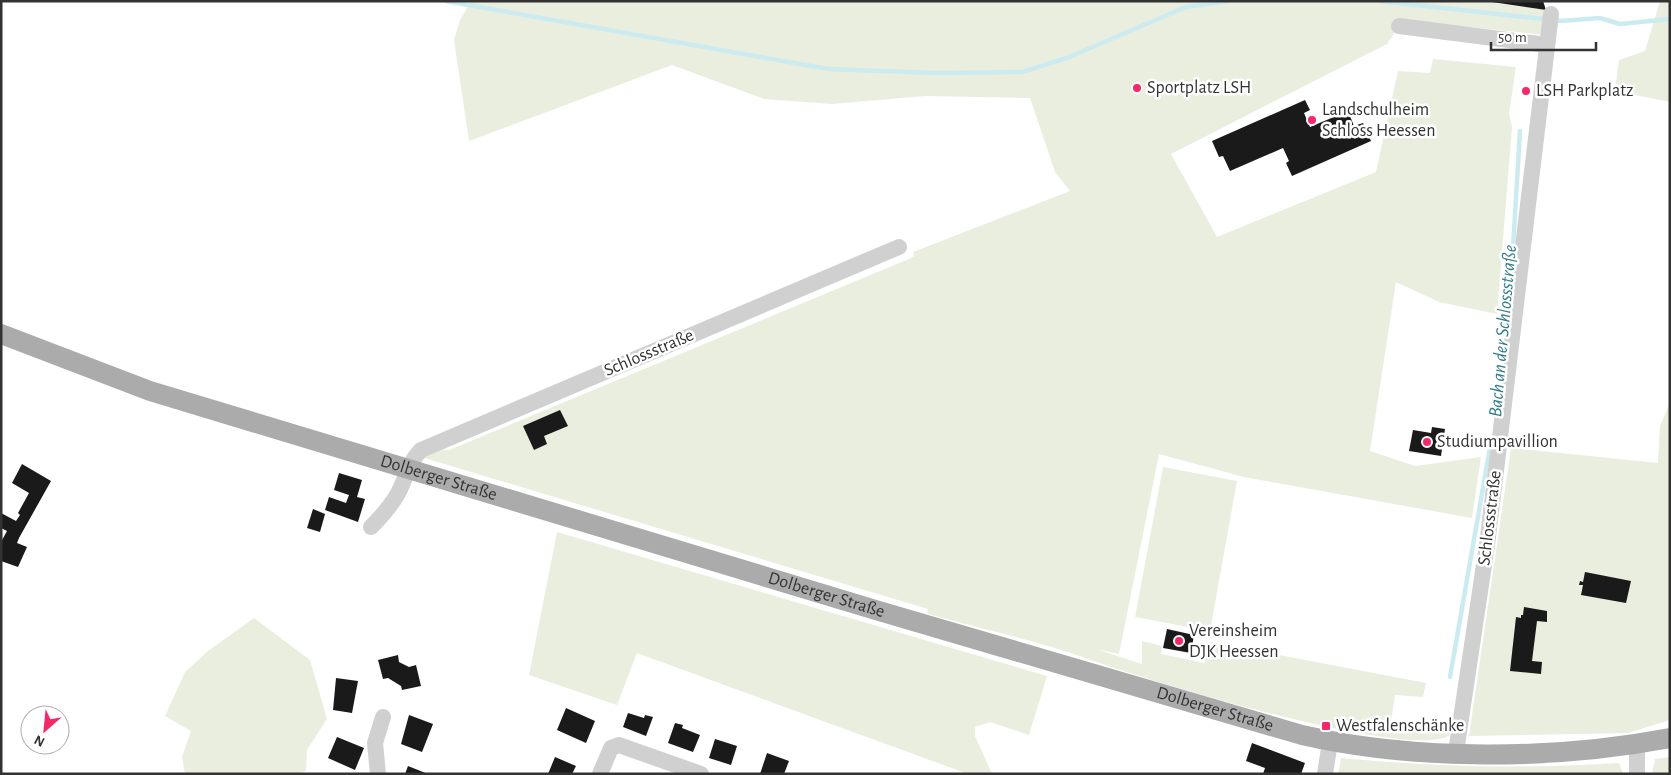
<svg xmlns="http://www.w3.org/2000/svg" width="1671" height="775" font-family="'Alegreya Sans',sans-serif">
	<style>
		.green { fill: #eaeede }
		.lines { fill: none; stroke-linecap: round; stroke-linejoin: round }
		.stream { stroke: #ccebf1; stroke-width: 4.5 }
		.building { fill: #1a1a1a }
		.minor { stroke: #d0d0d0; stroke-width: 16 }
		.major { stroke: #ababab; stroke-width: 20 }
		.poi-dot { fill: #f52968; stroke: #fff; stroke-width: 2 }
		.labels { text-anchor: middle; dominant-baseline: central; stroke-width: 5; stroke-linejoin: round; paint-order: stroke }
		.poi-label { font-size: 18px; fill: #333; stroke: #fff; text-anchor: start }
		.street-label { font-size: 18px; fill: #333; stroke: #fff }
		.water-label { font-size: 19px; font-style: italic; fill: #317c89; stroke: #fff }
	</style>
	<rect width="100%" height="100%" fill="#fff"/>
	<!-- green -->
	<g class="green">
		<path d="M 471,1 L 1485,1 L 1546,10 L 1544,35 L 1403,20 L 1387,44 L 1171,154 L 1217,237 L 1376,172 L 1398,71 L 1430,73 L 1433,59 L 1516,67 L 1509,114 L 1512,127 L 1497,314 L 1439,302 L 1396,282 L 1370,451 L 1415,466 L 1481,457 L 1472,518 L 1244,477 L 1159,454 L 1119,654 L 1096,649 L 1142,664 L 1142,641 L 1162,646 L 1161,654 L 1205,663 L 1210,642 L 1421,682 L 1426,683 L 1423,697 L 1395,695 L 1391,722 L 1452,732 L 1450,735 C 1409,762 1141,678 1088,659 C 1036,640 981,629 928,614 L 928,609 L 421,457 L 436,449 L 449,450 L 909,259 L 914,256 L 913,252 L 1070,191 L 1055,172 L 1030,98 L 925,96 L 832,104 L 764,99 L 672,65 L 469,141 L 454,40 L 460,20 Z"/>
		<path d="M 1660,1 L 1670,1 L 1670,102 L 1615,91 L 1619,60 L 1645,51 Z"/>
		<path d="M 1670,403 L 1670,720 L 1628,733 L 1469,736 L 1511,448 L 1658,463 L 1660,426 Z"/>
		<path d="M 1163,467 L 1237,481 L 1210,631 L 1135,617 Z"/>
		<path d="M 557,532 L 1047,676 L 1029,735 L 990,722 L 975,727 L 975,736 L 992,774 L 968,774 L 637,653 L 617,705 L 529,675 Z"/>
		<path d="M 254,618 L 310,660 L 327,719 L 307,750 L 306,771 L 295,774 L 185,774 L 182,757 L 191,731 L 165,716 L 185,672 L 208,651 Z"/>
		<path d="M 1670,757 L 1670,774 L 1652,774 L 1655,759 Z"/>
		<path d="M 1341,758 C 1434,767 1526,769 1619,763 L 1623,774 L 1338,774 Z"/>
	</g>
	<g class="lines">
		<!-- stream -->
		<g class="stream">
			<path d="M 446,1 L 828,69 L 937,73 L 1022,72 L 1067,58 L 1186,7 L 1228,1"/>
			<path d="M 1380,1 L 1561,21 L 1600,18 L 1620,24 L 1670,19"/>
			<path d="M 1511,281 L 1520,131"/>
			<path d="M 1450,677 L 1491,442"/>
		</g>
	</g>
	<!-- building -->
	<g class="building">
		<path d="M 1492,1 L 1543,1 L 1546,10 L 1492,2 Z"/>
		<path d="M 1305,100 L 1310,110 L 1304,113 L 1310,127 L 1348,111 L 1354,126 L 1363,123 L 1371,141 L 1292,176 L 1286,163 L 1289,161 L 1283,148 L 1230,171 L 1223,156 L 1219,157 L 1212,141 Z"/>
		<path d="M 560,410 L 568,426 L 544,436 L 547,444 L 534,450 L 523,426 Z"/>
		<path d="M 1432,427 L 1445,429 L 1441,456 L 1409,451 L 1413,430 L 1431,433 Z"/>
		<path d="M 22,464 L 51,481 L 19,538 L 17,543 L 27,547 L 18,567 L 1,561 L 1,542 L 7,531 L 1,528 L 1,513 L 16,521 L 20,515 L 18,513 L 29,493 L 12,483 Z"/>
		<path d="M 339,473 L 362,480 L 357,497 L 365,499 L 358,522 L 325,510 L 329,497 L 346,503 L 349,495 L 334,490 Z"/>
		<path d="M 313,509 L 325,514 L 320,532 L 307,528 Z"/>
		<path d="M 1585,572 L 1631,581 L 1626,603 L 1581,595 L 1583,585 L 1579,585 L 1580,581 L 1583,582 Z"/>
		<path d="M 1524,607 L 1547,611 L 1547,622 L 1537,621 L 1532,661 L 1542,662 L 1541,674 L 1510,671 L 1516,617 L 1521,618 L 1521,615 L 1523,615 Z"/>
		<path d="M 1167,629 L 1194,635 L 1191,653 L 1163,648 Z"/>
		<path d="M 398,655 L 399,662 L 409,667 L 416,665 L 421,686 L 402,690 L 401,686 L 388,678 L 383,679 L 378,660 Z"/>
		<path d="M 336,678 L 358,681 L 352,713 L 333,710 Z"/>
		<path d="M 566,708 L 595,721 L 586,743 L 557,730 Z"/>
		<path d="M 628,713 L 644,718 L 645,715 L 653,717 L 646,736 L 623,727 Z"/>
		<path d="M 409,715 L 433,724 L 422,752 L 401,744 Z"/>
		<path d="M 675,723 L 683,725 L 682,728 L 700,735 L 693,752 L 668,743 Z"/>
		<path d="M 337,737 L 364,748 L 355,770 L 328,758 Z"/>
		<path d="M 715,739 L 737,746 L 731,765 L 709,758 Z"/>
		<path d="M 1252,743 L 1305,763 L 1301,774 L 1263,774 L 1265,768 L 1246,761 Z"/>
		<path d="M 767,753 L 789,761 L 784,774 L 760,774 Z"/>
		<path d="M 555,757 L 576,766 L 572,774 L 548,774 Z"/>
		<path d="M 408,766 L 428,774 L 405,774 Z"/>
	</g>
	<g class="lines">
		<!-- minor -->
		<g class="minor">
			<path d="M 1399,26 L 1547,45"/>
			<path d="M 371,527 C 383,515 396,500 402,485 C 408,471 410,461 421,450 L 899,247"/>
			<path d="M 1637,744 L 1637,774"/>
			<path d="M 1456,752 L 1487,545 L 1551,14"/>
			<path d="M 378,774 L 375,743 L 383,717"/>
			<path d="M 600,774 L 611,748 L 619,745 L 701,774"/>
			<path d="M 1325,774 L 1330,742"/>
		</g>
		<!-- major -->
		<path class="major" id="s1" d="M 1,334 L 150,391 L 879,611 L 1302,735 C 1416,761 1554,760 1670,738"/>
	</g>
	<!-- markers -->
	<g class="poi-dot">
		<circle cx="1137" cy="88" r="5"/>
		<circle cx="1526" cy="91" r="5"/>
		<circle cx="1312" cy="120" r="5"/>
		<circle cx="1427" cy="442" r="5"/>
		<circle cx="1179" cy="641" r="5"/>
		<rect x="1321" y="721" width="10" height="10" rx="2.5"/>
	</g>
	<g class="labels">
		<!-- poi labels -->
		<g class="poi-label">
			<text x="1147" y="88">Sportplatz LSH</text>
			<text x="1536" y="91">LSH Parkplatz</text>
			<text x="1322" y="110">Landschulheim<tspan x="1322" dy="21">Schloss Heessen</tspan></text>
			<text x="1437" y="442">Studiumpavillion</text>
			<text x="1189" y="631">Vereinsheim<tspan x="1189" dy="21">DJK Heessen</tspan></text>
			<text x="1336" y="726">Westfalenschänke</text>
		</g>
		<!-- street labels -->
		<g class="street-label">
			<text transform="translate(649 353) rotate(-23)">Schlossstraße</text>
			<text stroke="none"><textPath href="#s1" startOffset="461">Dolberger Straße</textPath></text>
			<text transform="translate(1490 518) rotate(-83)">Schlossstraße</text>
			<text stroke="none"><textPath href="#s1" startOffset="866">Dolberger Straße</textPath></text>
			<text stroke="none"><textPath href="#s1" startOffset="1271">Dolberger Straße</textPath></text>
		</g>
		<!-- water labels -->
		<g class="water-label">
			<text transform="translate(1503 331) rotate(-85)">Bach an der Schlossstraße</text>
		</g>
	</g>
	<!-- border -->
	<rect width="1671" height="775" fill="none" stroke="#333333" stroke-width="5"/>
	<!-- north arrow -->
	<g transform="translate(45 730) rotate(207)"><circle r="24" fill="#ffffff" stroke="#adadad"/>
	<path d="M0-4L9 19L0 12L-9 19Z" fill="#f52968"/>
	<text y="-8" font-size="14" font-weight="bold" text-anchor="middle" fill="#333333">N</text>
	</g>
	<!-- scale -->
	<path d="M1491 42v8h105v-8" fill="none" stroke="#333333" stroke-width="2.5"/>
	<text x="1498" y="42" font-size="15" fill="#333333" stroke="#ffffff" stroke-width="4" paint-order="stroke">50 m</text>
</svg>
